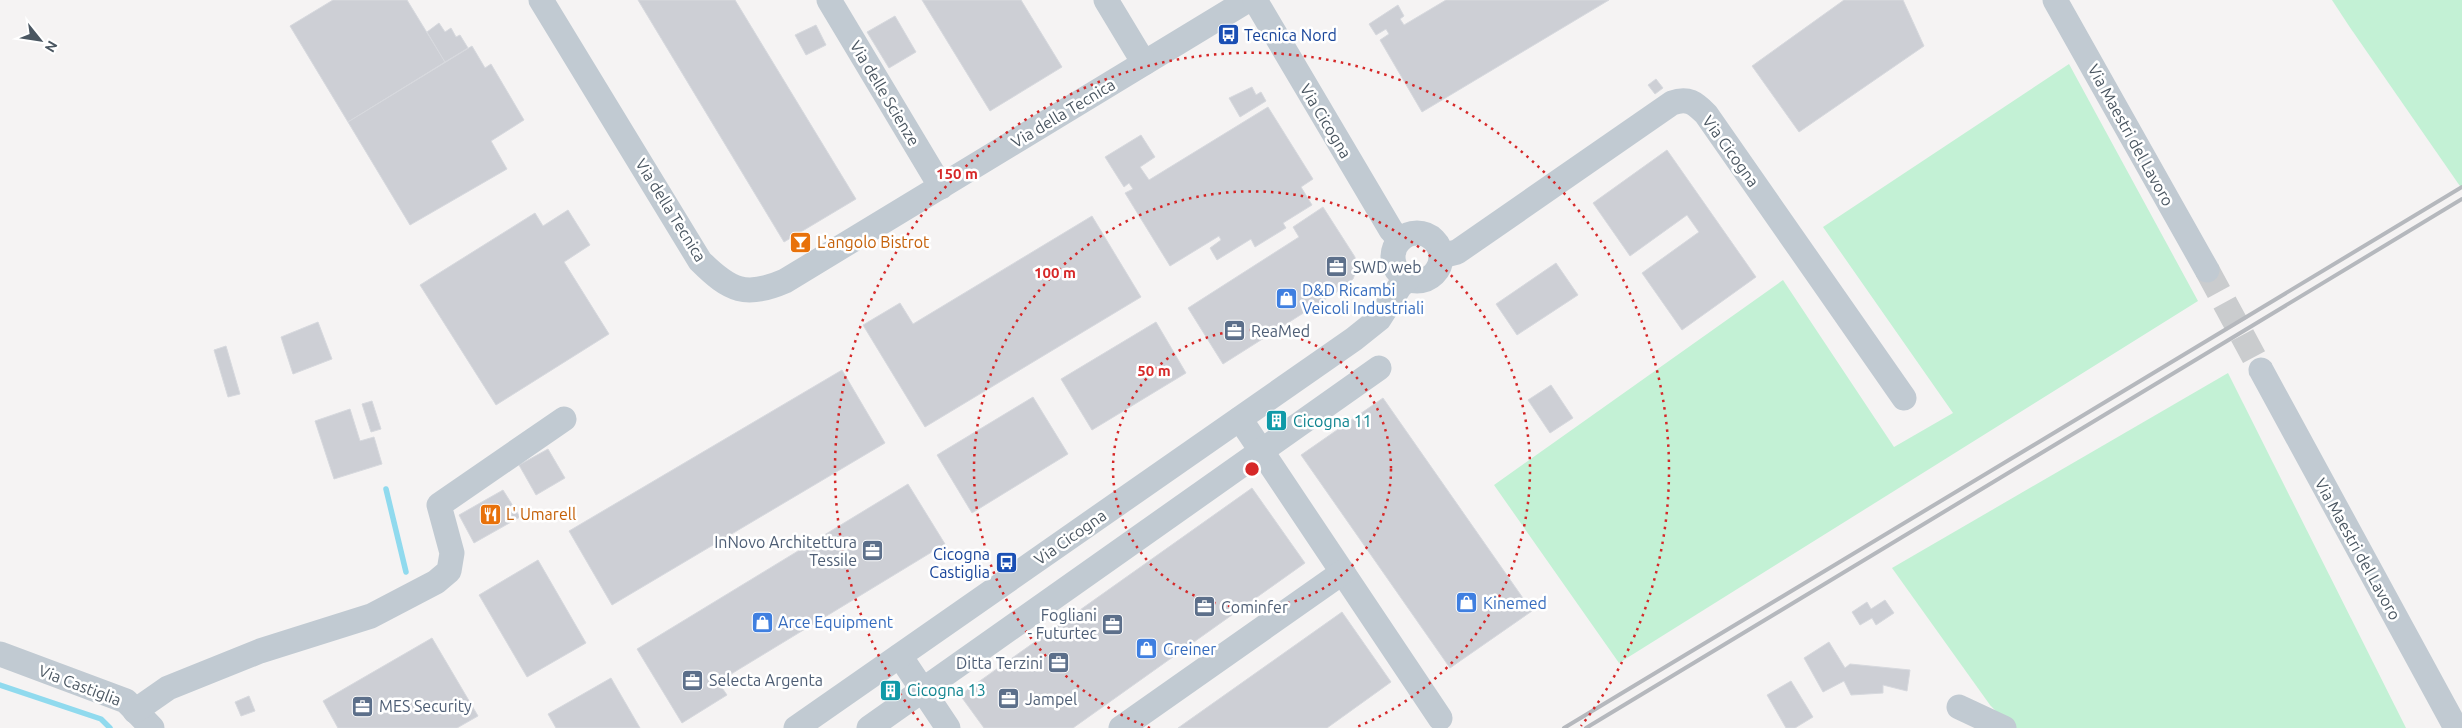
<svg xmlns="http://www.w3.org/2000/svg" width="2462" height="728" font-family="Ubuntu,sans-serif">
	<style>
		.green { fill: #c3f1d5 }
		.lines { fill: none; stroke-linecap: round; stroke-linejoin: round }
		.stream { stroke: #90daee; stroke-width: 5.5 }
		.building { fill: #cdcfd5; stroke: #d7d9de }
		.minor-tunnel { stroke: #caccce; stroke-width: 25; stroke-dasharray: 25 12; stroke-linecap: butt }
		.minor { stroke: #c1cad2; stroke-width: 25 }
		.rail { stroke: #b5b8bd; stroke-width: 4 }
		.ring { fill: none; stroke: #d62828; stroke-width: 2.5; stroke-dasharray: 2.5 5 }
		.labels { text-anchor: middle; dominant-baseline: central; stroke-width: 5; stroke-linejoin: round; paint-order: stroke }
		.transit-label { font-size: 16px; fill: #164399; stroke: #fff; text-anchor: start }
		.street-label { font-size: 16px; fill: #4a5661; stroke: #fff }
		.food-label { font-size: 16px; fill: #c56008; stroke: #fff; text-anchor: start }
		.service-label { font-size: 16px; fill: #4e5e75; stroke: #fff; text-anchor: start }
		.shop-label { font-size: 16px; fill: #366cbe; stroke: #fff; text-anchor: start }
		.culture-label { font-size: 16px; fill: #0d838f; stroke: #fff; text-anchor: start }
		.centre { fill: #d62828; stroke: #fff; stroke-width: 2.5 }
		.ring-label { font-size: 15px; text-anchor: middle; font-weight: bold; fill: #d62828; stroke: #fff; stroke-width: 5; stroke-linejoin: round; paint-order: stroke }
	</style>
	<rect width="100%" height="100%" fill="#f5f3f3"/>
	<!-- green -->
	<g class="green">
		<path d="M 2332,0 L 2462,0 L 2462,189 L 2349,26 Z"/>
		<path d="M 2069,64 L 2198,301 L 1619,663 L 1494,485 L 1783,280 L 1894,447 L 1953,413 L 1823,227 Z"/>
		<path d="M 2228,373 L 2406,728 L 2012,728 L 1990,705 L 1892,568 Z"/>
	</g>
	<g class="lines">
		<!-- stream -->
		<g class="stream">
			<path d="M 386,489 L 406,572"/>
			<path d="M 0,685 L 101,719 L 110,728"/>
		</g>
	</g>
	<!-- building -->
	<g class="building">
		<path d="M 333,0 L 407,0 L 445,62 L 348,122 L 290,26 Z"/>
		<path d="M 638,0 L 735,0 L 856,199 L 784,242 Z"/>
		<path d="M 922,0 L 1021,0 L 1062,67 L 990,111 Z"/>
		<path d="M 1446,0 L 1609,0 L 1422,112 L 1380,40 L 1389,34 L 1386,29 L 1376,35 L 1369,24 L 1398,5 L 1404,16 L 1400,19 L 1404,25 Z"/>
		<path d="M 1844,0 L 1903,0 L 1924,46 L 1799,132 L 1752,66 Z"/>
		<path d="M 895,16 L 916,52 L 889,68 L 867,32 Z"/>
		<path d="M 439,23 L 445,32 L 451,28 L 456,37 L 460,35 L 468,48 L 445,62 L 427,32 Z"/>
		<path d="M 816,25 L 826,45 L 806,55 L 795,35 Z"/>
		<path d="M 472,46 L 485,68 L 491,64 L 524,120 L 491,141 L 507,169 L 410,225 L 348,122 Z"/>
		<path d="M 1656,79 L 1663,88 L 1655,94 L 1648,85 Z"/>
		<path d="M 1252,87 L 1256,95 L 1261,92 L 1266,101 L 1240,117 L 1229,98 Z"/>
		<path d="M 1268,107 L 1313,179 L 1301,187 L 1312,205 L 1283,223 L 1286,228 L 1255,247 L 1251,239 L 1217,260 L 1210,248 L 1221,240 L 1219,236 L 1170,266 L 1125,193 L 1133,189 L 1129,183 L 1124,187 L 1105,157 L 1141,135 L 1155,157 L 1140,167 L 1149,180 Z"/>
		<path d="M 1667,150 L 1756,277 L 1682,330 L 1642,273 L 1699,232 L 1687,215 L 1630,256 L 1593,203 Z"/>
		<path d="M 1323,207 L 1355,257 L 1356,271 L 1353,279 L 1343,288 L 1223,364 L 1188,308 L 1299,237 L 1293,227 Z"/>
		<path d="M 568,210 L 590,245 L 564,262 L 609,334 L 496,405 L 420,285 L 535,213 L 543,226 Z"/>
		<path d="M 1092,216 L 1141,297 L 925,427 L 863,325 L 900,303 L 913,324 Z"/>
		<path d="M 1556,263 L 1578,295 L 1517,335 L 1496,304 Z"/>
		<path d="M 318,322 L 332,359 L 293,374 L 281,337 Z"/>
		<path d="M 1156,322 L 1186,373 L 1092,430 L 1061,379 Z"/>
		<path d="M 226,346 L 240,394 L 228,397 L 214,350 Z"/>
		<path d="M 842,370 L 885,443 L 612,605 L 569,531 Z"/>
		<path d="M 1551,385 L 1573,418 L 1550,433 L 1528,400 Z"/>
		<path d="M 1033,397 L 1068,454 L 972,513 L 937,455 Z"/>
		<path d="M 1383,398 L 1532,611 L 1450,668 L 1301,455 Z"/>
		<path d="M 372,401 L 381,429 L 371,432 L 362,404 Z"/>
		<path d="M 350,409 L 360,441 L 374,437 L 382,464 L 334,479 L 315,421 Z"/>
		<path d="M 1278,413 L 1284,423 L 1276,429 L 1269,419 Z"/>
		<path d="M 548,449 L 565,478 L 536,495 L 519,465 Z"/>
		<path d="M 908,484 L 945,544 L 718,682 L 727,695 L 682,723 L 637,649 Z"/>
		<path d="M 1252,488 L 1305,563 L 1073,728 L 984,728 L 960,695 Z"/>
		<path d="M 503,490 L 520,517 L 474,543 L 459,515 Z"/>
		<path d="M 538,560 L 586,643 L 527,677 L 479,595 Z"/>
		<path d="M 1885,600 L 1894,613 L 1876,625 L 1872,618 L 1860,625 L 1852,612 L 1867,602 L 1871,609 Z"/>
		<path d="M 1342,612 L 1391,682 L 1327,728 L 1178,728 Z"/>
		<path d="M 432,638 L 478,716 L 457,728 L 338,728 L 323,701 Z"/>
		<path d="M 1829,642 L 1845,668 L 1850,664 L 1910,670 L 1907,691 L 1883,685 L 1883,693 L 1851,695 L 1844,681 L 1823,692 L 1804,658 Z"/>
		<path d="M 611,678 L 640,728 L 556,728 L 548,714 Z"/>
		<path d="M 1791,681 L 1813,717 L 1795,728 L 1786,728 L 1767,695 Z"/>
		<path d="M 892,682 L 899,692 L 890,698 L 883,689 Z"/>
		<path d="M 249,696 L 255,711 L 241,716 L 235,702 Z"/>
	</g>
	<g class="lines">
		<!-- minor-tunnel -->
		<path class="minor-tunnel" d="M 2207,270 L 2261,370"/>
		<!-- minor -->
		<g class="minor">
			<path d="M 541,0 L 700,261 C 730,291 746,298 785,281 L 1248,0"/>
			<path d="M 829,0 L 941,187"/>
			<path d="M 1106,0 L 1144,63"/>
			<path d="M 1255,0 L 1391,230 L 1400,240"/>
			<path d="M 2055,0 L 2207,270"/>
			<circle cx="1417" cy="257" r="24"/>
			<path d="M 1441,256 L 1457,252 L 1672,103 C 1688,97 1695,103 1706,114 L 1904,398"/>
			<path d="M 2261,370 L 2456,728"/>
			<path d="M 1240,419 L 1440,718"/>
			<path d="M 0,654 L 126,701 L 152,728"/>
			<path d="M 900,656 L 948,728"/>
			<path d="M 1959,707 L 2004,728"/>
			<path d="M 135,711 L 168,688 L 260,651 L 371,616 L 436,582 L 449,571 L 452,553 L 439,505 L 564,419"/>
			<path d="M 796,728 L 1354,339 L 1379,319 L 1400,286 L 1408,279"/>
			<path d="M 869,728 L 1379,368"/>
			<path d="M 1121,728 L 1343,572"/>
		</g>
		<!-- rail -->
		<g class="rail">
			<path d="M 1564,728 L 2462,187"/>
			<path d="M 1586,728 L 2462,199"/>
		</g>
	</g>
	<!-- distance rings -->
	<g class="ring">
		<circle cx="1252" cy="469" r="139"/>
		<path d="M1150 728A278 278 0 1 1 1354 728"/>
		<path d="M923 726A417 417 0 1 1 1581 726"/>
	</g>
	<!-- icons -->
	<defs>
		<symbol id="bus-square" viewBox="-11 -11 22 22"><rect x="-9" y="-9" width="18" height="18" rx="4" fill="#1a4fb4" stroke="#fff"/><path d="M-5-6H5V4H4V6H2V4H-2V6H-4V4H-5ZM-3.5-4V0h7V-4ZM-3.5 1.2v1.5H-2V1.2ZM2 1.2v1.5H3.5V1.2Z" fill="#fff"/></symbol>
		<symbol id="bar-square" viewBox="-11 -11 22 22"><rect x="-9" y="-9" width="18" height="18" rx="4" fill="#e8710a" stroke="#fff"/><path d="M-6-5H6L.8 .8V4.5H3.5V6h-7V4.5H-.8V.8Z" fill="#fff"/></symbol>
		<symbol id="office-square" viewBox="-11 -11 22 22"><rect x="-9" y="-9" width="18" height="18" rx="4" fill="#5c6f8a" stroke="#fff"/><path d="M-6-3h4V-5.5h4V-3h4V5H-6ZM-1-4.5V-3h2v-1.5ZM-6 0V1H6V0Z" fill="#fff"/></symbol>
		<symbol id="shop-square" viewBox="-11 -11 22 22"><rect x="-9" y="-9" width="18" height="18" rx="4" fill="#3f7fe0" stroke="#fff"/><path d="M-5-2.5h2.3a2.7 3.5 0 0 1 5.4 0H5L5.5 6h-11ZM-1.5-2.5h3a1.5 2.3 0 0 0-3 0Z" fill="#fff"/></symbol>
		<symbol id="building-square" viewBox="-11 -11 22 22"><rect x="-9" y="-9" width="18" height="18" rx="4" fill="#0f9aa8" stroke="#fff"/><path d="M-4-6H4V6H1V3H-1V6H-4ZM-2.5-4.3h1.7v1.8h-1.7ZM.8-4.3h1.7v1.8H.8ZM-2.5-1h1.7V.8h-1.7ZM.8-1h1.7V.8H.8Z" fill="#fff"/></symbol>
		<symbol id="restaurant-square" viewBox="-11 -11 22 22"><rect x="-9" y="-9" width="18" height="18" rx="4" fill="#e8710a" stroke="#fff"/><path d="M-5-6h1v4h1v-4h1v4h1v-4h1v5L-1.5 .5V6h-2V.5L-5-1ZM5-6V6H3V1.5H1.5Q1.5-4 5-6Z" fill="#fff"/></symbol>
	</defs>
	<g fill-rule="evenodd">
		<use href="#bus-square" x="1216" y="22" width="25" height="25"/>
		<use href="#bar-square" x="788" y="230" width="25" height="25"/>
		<use href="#office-square" x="1324" y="254" width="25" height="25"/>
		<use href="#shop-square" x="1274" y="286" width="25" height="25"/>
		<use href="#office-square" x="1222" y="318" width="25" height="25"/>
		<use href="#building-square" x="1264" y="408" width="25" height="25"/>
		<use href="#restaurant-square" x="478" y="502" width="25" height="25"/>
		<use href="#office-square" x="860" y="538" width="25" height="25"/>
		<use href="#bus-square" x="994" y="550" width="25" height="25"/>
		<use href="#shop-square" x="1454" y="590" width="25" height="25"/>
		<use href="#office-square" x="1192" y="594" width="25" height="25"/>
		<use href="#shop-square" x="750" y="610" width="25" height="25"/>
		<use href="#office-square" x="1100" y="612" width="25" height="25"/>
		<use href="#shop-square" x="1134" y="636" width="25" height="25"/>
		<use href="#office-square" x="1046" y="650" width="25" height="25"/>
		<use href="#office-square" x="680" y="668" width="25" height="25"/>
		<use href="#building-square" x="878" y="678" width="25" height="25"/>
		<use href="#office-square" x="996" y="686" width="25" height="25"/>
		<use href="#office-square" x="350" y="694" width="25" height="25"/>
	</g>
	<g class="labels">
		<!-- transit labels -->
		<g class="transit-label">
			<text x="1244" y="35">Tecnica Nord</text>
			<text x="990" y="554" text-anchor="end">Cicogna<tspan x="990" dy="18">Castiglia</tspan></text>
		</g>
		<!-- street labels -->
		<g class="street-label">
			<text transform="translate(885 93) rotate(59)">Via delle Scienze</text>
			<text transform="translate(1063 113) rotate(-31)">Via della Tecnica</text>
			<text transform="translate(1326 121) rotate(59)">Via Cicogna</text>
			<text transform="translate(2131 135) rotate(61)">Via Maestri del Lavoro</text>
			<text transform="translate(1731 151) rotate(54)">Via Cicogna</text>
			<text transform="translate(671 210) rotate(58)">Via della Tecnica</text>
			<text transform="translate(1070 537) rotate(-35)">Via Cicogna</text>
			<text transform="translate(2358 549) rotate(61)">Via Maestri del Lavoro</text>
			<text transform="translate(80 685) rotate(21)">Via Castiglia</text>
		</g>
		<!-- food labels -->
		<g class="food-label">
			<text x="817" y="242">L'angolo Bistrot</text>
			<text x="506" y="514">L' Umarell</text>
		</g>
		<!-- service labels -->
		<g class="service-label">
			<text x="1353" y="267">SWD web</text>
			<text x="1251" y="331">ReaMed</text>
			<text x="857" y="542" text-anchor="end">InNovo Architettura<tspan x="857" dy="18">Tessile</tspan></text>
			<text x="1221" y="607">Cominfer</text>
			<text x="1097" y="615" text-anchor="end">Fogliani<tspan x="1097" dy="18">- Futurtec</tspan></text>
			<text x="1043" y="663" text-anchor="end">Ditta Terzini</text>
			<text x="709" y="680">Selecta Argenta</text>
			<text x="1025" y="699">Jampel</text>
			<text x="379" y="706">MES Security</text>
		</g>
		<!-- shop labels -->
		<g class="shop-label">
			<text x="1302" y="290">D&amp;D Ricambi<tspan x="1302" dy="18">Veicoli Industriali</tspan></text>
			<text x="1483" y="603">Kinemed</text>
			<text x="778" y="622">Arce Equipment</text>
			<text x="1163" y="649">Greiner</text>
		</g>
		<!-- culture labels -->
		<g class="culture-label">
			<text x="1293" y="421">Cicogna 11</text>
			<text x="907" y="690">Cicogna 13</text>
		</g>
	</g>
	<circle cx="1252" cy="469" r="8" class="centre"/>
	<g class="ring-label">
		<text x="957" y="179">150 m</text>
		<text x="1055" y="278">100 m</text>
		<text x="1154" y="376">50 m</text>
	</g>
	<!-- north arrow -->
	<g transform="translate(40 40) rotate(120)" stroke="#ffffff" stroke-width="4" paint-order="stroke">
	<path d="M0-4L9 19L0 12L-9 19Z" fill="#4a5661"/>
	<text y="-8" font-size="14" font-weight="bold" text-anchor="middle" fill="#4a5661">N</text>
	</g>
</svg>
